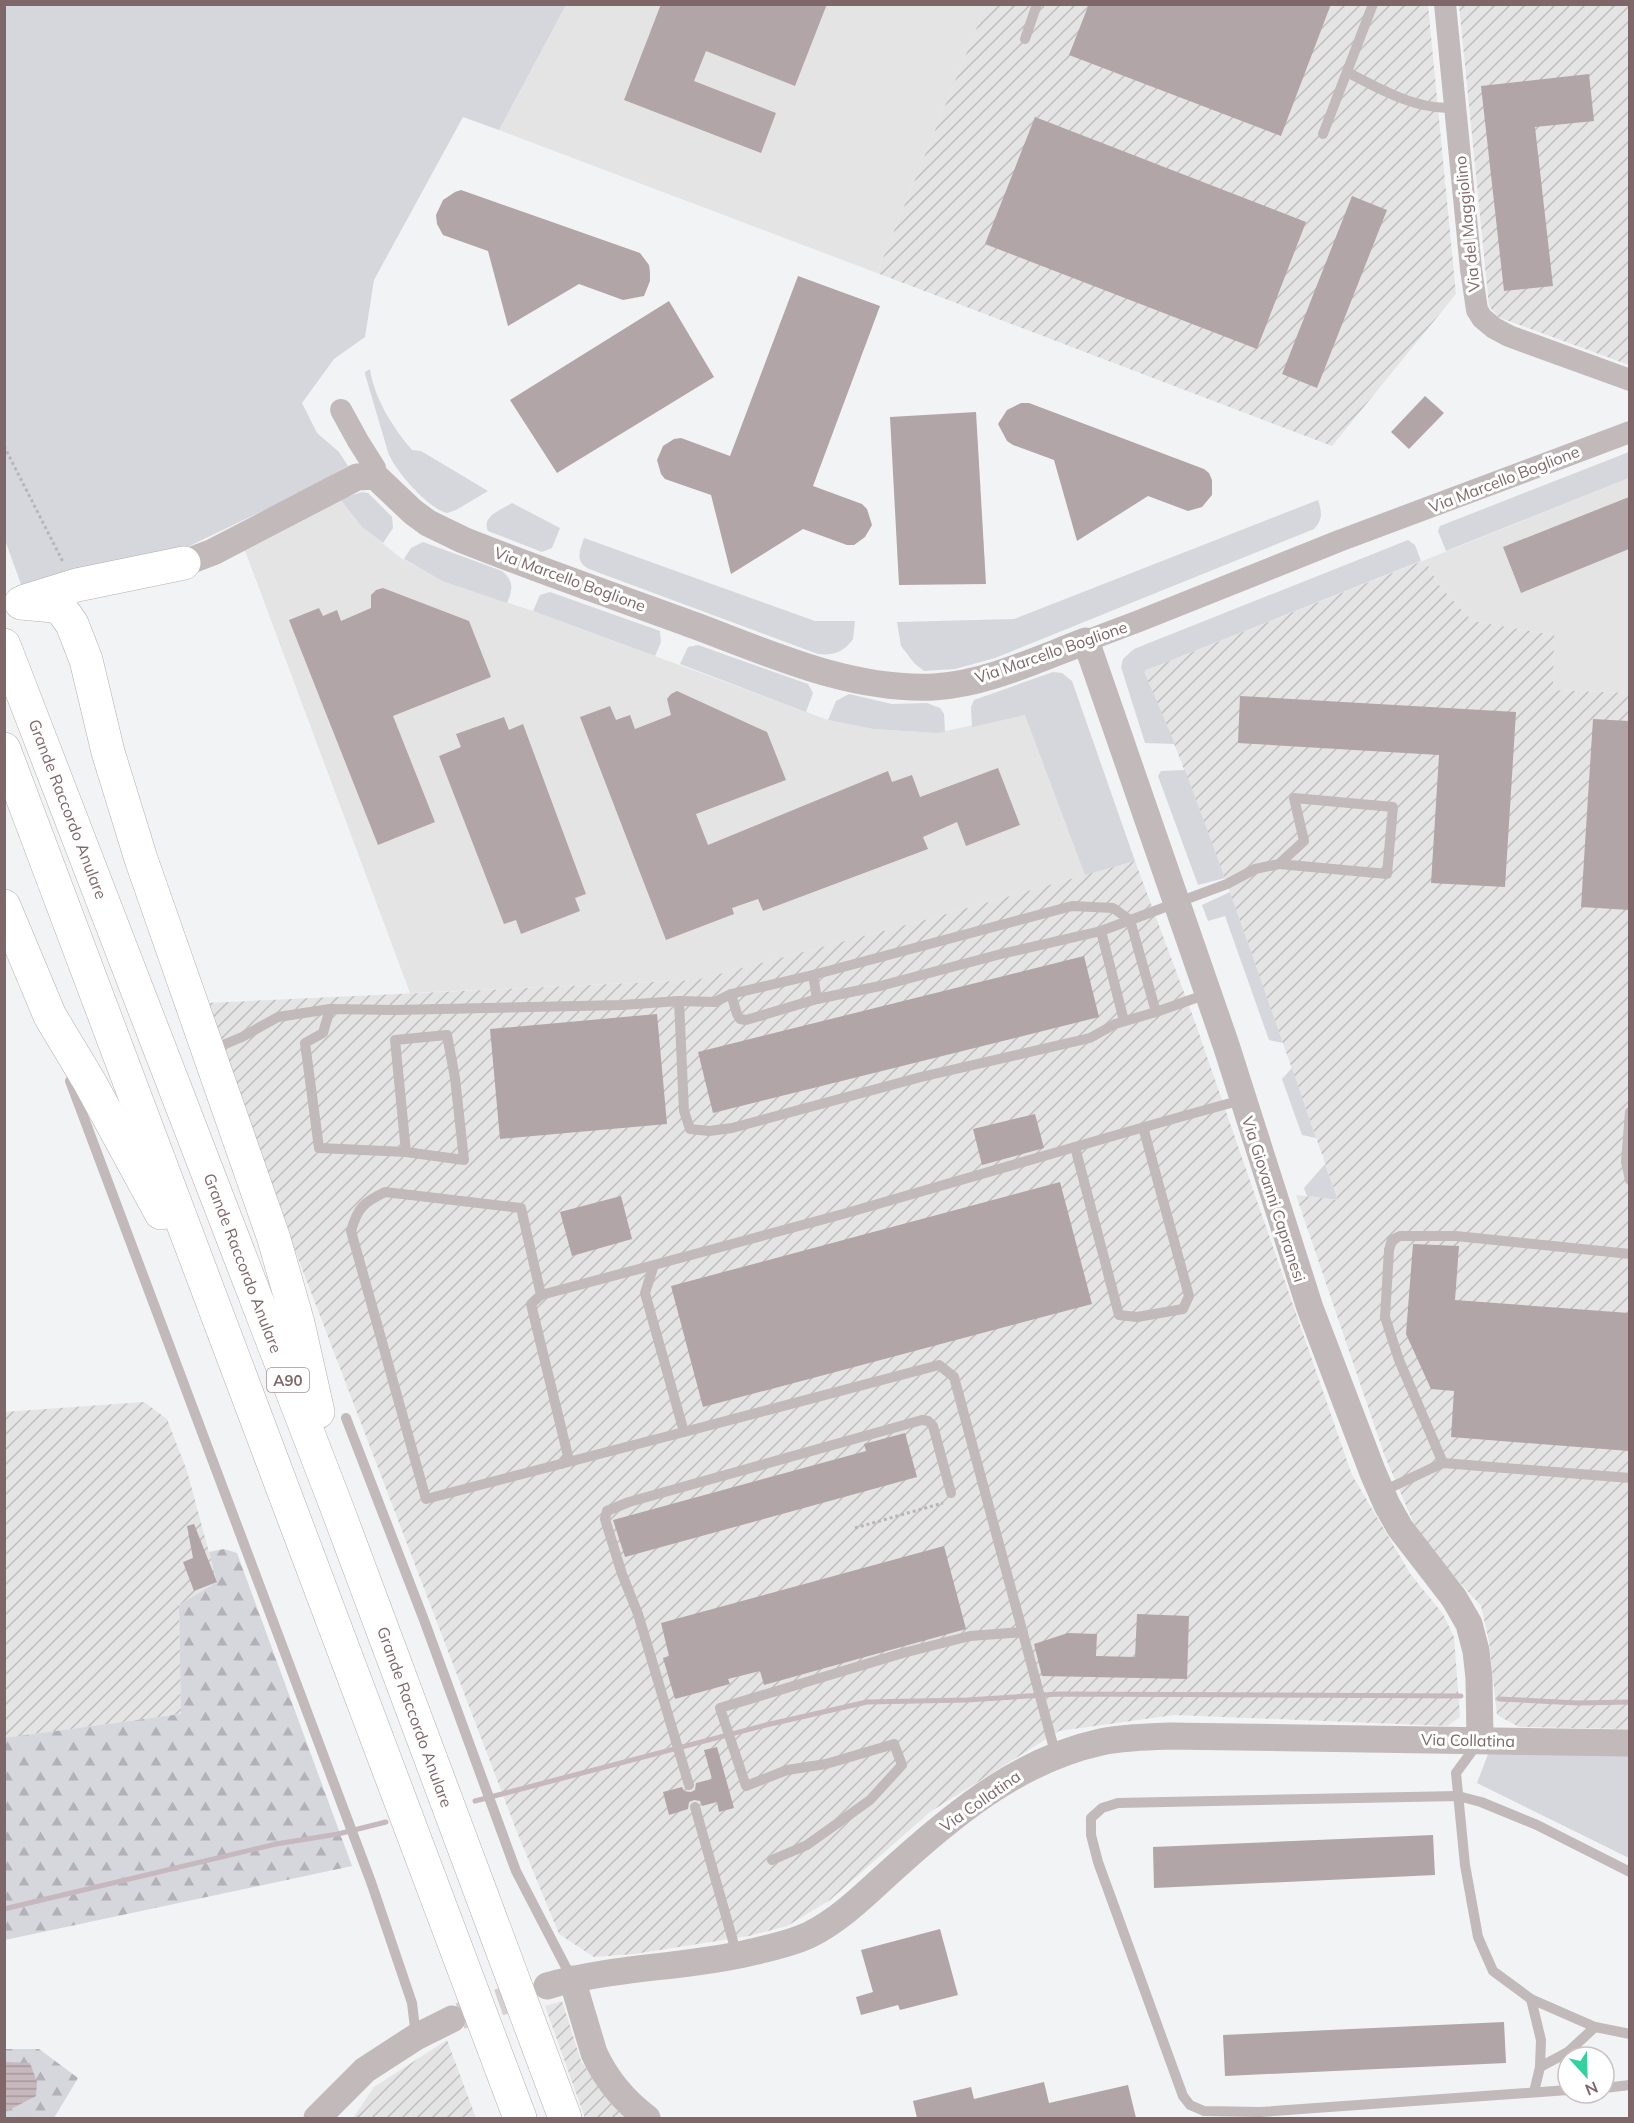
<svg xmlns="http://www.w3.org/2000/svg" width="1634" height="2123" font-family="Mulish,sans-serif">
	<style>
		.built { fill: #e5e4e5 }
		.industrial { fill: url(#industrial-furrows) }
		.grass { fill: #d6d6dd }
		.forest { fill: url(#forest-firs) }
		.water { fill: url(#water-rules) }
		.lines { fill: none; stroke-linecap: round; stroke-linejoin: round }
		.stream { stroke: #c6b8bc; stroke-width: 5 }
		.building { fill: #b1a5a7 }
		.tertiary-tunnel { stroke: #d4d0d1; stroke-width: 27; stroke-dasharray: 27 14; stroke-linecap: butt }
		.motorway-casing { stroke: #b6afb0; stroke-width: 34 }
		.path { stroke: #bab4b5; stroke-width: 3; stroke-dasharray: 3 3; stroke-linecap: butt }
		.service { stroke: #c1b9ba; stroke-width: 10 }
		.minor { stroke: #c1b9ba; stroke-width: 22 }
		.tertiary { stroke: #c1b9ba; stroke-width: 27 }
		.motorway { stroke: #fff; stroke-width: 33 }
		.labels { text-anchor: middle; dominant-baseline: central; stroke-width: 6; stroke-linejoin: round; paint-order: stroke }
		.shield { fill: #fff; stroke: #a59496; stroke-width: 1.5 }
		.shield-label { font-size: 15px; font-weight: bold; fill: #7f6669 }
		.street-label { font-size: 16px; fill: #7f6669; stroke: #fff }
	</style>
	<defs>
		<pattern id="industrial-furrows" width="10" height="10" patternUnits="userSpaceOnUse" patternTransform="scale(1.5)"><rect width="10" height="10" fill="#e5e4e5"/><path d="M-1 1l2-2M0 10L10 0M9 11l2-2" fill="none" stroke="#bfbdbe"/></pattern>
		<pattern id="forest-firs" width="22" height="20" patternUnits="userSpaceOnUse" patternTransform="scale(1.5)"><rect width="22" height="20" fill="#d6d6dd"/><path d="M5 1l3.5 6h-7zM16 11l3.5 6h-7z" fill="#b3b1b7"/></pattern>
		<pattern id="water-rules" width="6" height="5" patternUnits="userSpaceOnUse" patternTransform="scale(1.5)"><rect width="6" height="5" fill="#c6b8bc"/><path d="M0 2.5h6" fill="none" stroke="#a6999d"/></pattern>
	</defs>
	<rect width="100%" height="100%" fill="#f1f3f4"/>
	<!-- built -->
	<g class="built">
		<path d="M 566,5 L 986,5 L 877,273 L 499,130 Z"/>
		<path d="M 1629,478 L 1629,693 L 1553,690 L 1554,635 L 1472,621 L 1439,585 L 1425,560 Z"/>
		<path d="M 340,499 L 362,527 L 401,558 L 442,581 L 533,611 L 828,720 L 873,729 L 936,733 L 1025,714 L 1080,856 L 1085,875 L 921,921 L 696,980 L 410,993 L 244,548 Z"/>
	</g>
	<!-- industrial -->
	<g class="industrial">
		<path d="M 986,5 L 1428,5 L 1456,294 L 1332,446 L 877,273 Z"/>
		<path d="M 1459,5 L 1629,5 L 1629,365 L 1498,317 L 1489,306 Z"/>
		<path d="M 1425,560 L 1439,585 L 1472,621 L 1554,635 L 1553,690 L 1629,693 L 1629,1729 L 1519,1727 L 1497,1715 L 1489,1641 L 1481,1606 L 1436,1556 L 1414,1524 L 1384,1454 L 1296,1195 L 1338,1200 L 1225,878 L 1177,751 L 1144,671 Z"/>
		<path d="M 1135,861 L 1195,1022 L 1352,1475 L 1411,1575 L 1443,1614 L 1454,1637 L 1460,1717 L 1447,1726 L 1174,1715 L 1059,1731 L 930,1812 L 830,1900 L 787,1926 L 749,1936 L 634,1954 L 594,1957 L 559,1934 L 517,1832 L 269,1182 L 206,1003 L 696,980 L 921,921 Z"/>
		<path d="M 144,1402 L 167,1419 L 187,1471 L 217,1582 L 179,1605 L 181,1714 L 5,1738 L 4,1412 Z"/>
		<path d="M 562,2001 L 581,2061 L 615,2108 L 627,2118 L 585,2118 L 545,2006 Z"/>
		<path d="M 447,2040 L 476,2118 L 353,2118 L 374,2087 Z"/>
	</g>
	<!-- grass -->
	<g class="grass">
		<path d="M 5,5 L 566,5 L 499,130 L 463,117 L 374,280 L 365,337 L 334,359 L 302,403 L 317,433 L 339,452 L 348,466 L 298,494 L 179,551 L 22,587 L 5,540 Z"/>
		<path d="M 370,369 C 374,398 393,428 412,450 L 421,451 L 488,491 L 456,510 L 447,513 C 429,509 394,470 388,452 L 365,374 L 365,372 Z"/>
		<path d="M 1629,452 L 1629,478 L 1446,551 L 1438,531 L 1440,526 Z"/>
		<path d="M 362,492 L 368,493 L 392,517 L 393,528 L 383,543 L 362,527 L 340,499 Z"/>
		<path d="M 1318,500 C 1322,512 1323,519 1314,529 L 995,658 L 955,669 L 924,671 L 915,664 L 901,646 L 897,622 L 1014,619 Z"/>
		<path d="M 512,503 L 560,528 L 552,548 L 542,552 L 488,531 C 481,516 501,510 512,503 Z"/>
		<path d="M 584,538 L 815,621 L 855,621 L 853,639 C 844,652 833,656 818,654 L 589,569 C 574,561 580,551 584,538 Z"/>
		<path d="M 1408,540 L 1415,545 L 1421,561 L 1144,671 L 1175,744 L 1145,743 L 1121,667 L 1123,659 L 1134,649 Z"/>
		<path d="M 423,542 L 502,571 C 514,581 513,589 507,603 L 442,581 L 404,559 L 411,548 Z"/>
		<path d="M 550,592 L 660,631 L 661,642 L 655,656 L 533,611 L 540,595 Z"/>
		<path d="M 698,645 L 808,684 L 813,693 L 806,712 L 680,664 L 688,647 Z"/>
		<path d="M 1053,672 L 1062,673 L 1072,681 L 1135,861 L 1085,875 L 1025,715 L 972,727 L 971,707 L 974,700 Z"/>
		<path d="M 849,694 L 892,704 L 927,703 L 940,708 L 944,714 L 945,732 L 936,733 L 873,729 L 828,720 L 836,701 Z"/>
		<path d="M 1185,770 L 1225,878 L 1198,885 L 1158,776 L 1161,771 Z"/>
		<path d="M 1230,892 L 1283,1043 L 1269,1040 L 1225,916 L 1208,921 L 1202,905 Z"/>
		<path d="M 1292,1068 L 1316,1138 L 1302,1135 L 1282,1079 Z"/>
		<path d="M 1325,1164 L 1338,1200 L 1307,1196 L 1304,1188 Z"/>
		<path d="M 1490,1749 L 1629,1753 L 1629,1858 L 1477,1783 Z"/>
	</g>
	<!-- forest -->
	<g class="forest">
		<path d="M 224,1549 L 237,1553 L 352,1866 L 5,1940 L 4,1738 L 181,1714 L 179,1605 L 217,1582 L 209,1552 Z"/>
		<path d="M 5,2049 L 39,2049 L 78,2078 L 54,2118 L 5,2118 Z"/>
	</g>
	<!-- water -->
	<path class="water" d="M 5,2062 L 30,2063 L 37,2082 L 36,2096 L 5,2112 Z"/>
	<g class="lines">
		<!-- stream -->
		<g class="stream">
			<path d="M 1499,1699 L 1578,1703 L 1630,1702"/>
			<path d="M 475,1801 L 766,1725 L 867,1702 L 967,1700 L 1059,1694 L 1461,1696"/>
			<path d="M 4,1909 L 276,1844 L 338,1834 L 386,1822"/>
		</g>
	</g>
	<!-- building -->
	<g class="building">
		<path d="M 661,4 L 827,4 L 795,86 L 706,51 L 694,81 L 776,113 L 761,153 L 624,100 Z"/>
		<path d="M 1089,4 L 1331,4 L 1281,136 L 1069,55 Z"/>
		<path d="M 1589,74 L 1594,121 L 1535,127 L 1553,286 L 1504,291 L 1481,86 Z"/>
		<path d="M 1035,117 L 1306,222 L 1257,349 L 985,244 Z"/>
		<path d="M 461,190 L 640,253 L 649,265 L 650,272 L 650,281 L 644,296 L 623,300 L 579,284 L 508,326 L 488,251 L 443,235 L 437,224 L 436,215 L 443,200 L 455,192 Z"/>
		<path d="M 1352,196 L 1387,210 L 1317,388 L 1282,374 Z"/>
		<path d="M 798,276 L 880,306 L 813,486 L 862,504 L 867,509 L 872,525 L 865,537 L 854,545 L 847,545 L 803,529 L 731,574 L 711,495 L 665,479 L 661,474 L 657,460 L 663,446 L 674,439 L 681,438 L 730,456 Z"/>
		<path d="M 669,301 L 714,377 L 557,473 L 510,400 Z"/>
		<path d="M 1425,396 L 1444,413 L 1409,449 L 1391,432 Z"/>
		<path d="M 1021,403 L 1029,403 L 1204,469 L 1209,473 L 1212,480 L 1212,495 L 1202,507 L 1188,511 L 1148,496 L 1077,541 L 1054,460 L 1013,445 L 1007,441 L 998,424 L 1007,410 Z"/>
		<path d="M 976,412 L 986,584 L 899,585 L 890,417 Z"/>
		<path d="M 1629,497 L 1629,549 L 1521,593 L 1503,547 Z"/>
		<path d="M 383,588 L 469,621 L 491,677 L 393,716 L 435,822 L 378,845 L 289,620 L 319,608 L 323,616 L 337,610 L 341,621 L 371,608 L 371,595 L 376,590 Z"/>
		<path d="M 677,691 L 767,732 L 786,780 L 696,814 L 708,845 L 888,771 L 892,782 L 912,775 L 920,797 L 998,768 L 1020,825 L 966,846 L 957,822 L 923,837 L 928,849 L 763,911 L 758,899 L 732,908 L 734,914 L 666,940 L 580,717 L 610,706 L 616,720 L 630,715 L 635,729 L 671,715 L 667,699 L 671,694 Z"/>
		<path d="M 1240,696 L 1516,712 L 1505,887 L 1431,883 L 1439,755 L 1238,743 Z"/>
		<path d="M 504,717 L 509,730 L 523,724 L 586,894 L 575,898 L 580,911 L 521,934 L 516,920 L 504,924 L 439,756 L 461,747 L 456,734 Z"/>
		<path d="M 1593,719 L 1629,721 L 1629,910 L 1581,907 Z"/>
		<path d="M 1084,956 L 1099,1017 L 713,1113 L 698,1052 Z"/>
		<path d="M 657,1014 L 667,1124 L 500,1139 L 490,1029 Z"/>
		<path d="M 1035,1114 L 1044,1148 L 982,1165 L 973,1129 Z"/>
		<path d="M 1060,1182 L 1092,1304 L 703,1407 L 671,1286 Z"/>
		<path d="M 621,1196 L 632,1239 L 572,1256 L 560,1212 Z"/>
		<path d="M 1413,1244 L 1459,1246 L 1455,1300 L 1629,1313 L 1629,1451 L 1451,1437 L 1454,1391 L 1431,1389 L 1406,1334 Z"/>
		<path d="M 905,1433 L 917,1477 L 625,1557 L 613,1520 L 866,1451 L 864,1444 Z"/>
		<path d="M 194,1524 L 217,1582 L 194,1591 L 183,1562 L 193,1558 L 187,1526 Z"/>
		<path d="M 944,1546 L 966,1629 L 764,1685 L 760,1671 L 728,1679 L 730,1684 L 675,1699 L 663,1658 L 669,1656 L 661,1623 Z"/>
		<path d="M 1137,1614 L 1189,1616 L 1187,1679 L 1042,1676 L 1034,1644 L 1068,1633 L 1097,1634 L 1096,1656 L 1135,1657 Z"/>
		<path d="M 717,1747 L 734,1808 L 719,1812 L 717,1802 L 702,1806 L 700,1801 L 694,1800 L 689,1802 L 688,1809 L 669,1815 L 663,1792 L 682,1787 L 684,1791 L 691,1792 L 695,1790 L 696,1783 L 712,1779 L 704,1750 Z"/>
		<path d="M 1433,1835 L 1435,1875 L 1154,1888 L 1153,1847 Z"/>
		<path d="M 940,1929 L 958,1995 L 900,2010 L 898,2005 L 861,2015 L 856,1997 L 873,1992 L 861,1950 Z"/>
		<path d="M 1504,2022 L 1506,2063 L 1225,2076 L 1223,2035 Z"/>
		<path d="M 1044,2082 L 1049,2103 L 1128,2085 L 1136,2118 L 917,2118 L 913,2101 L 971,2087 L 974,2099 Z"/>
	</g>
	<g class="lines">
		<!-- tertiary-tunnel -->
		<path class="tertiary-tunnel" d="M 460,2016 L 537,1989"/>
		<defs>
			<g id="motorway">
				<path d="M 25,601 L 77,585 L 184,563"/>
				<path d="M 21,603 L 54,606 L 62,610 L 72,624 L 86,660 L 108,752 L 141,859 L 274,1239 L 298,1323 L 318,1412"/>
				<path d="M 4,645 L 337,1508 L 565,2118"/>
				<path d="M 4,749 L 520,2118"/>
				<path d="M 4,906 L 50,1016 L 89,1081 L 161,1213"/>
			</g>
		</defs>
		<!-- motorway casing -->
		<use href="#motorway" class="motorway-casing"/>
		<!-- path -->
		<g class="path">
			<path d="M 4,6 L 5,4"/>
			<path d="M 4,446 L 63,562"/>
			<path d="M 855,1528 L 943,1503"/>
		</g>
		<!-- service -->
		<g class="service">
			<path d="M 1025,39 L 1037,4"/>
			<path d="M 1347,72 C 1378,88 1419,112 1455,107"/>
			<path d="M 1323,134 L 1373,4"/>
			<path d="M 1101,931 L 1124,1021"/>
			<path d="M 813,975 L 817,999"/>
			<path d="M 731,994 L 737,1014 L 740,1019 L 746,1020 L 817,999 L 880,986 L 1001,954 L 1101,931 L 1227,884 L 1255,869 L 1279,864 L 1387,874 L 1393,807 L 1294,798 L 1304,841 L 1279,864"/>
			<path d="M 330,1009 L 323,1033 L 305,1043 L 319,1148 L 406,1152 L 464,1160 L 455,1078 L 447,1035 L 395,1040 L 406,1152"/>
			<path d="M 1156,1012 L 1207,994"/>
			<path d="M 211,1050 L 242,1037 L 278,1017 L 330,1009 L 395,1010 L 622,1005 L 679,1001 L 715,1002 L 731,994 L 813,975 L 1072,906 L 1113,908 L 1130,920 L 1156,1012 L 1115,1024 L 1090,1038 L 921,1077 L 732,1128 L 709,1131 L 690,1129 L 684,1111 L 679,1001"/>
			<path d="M 70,1081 L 371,1882 L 412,2003 L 416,2036"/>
			<path d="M 1630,1112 L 1626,1162 L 1630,1180"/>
			<path d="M 1143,1127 L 1189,1296 L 1183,1309 L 1137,1317 L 1119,1315 L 1075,1147 C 1130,1131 1186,1115 1242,1100"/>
			<path d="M 654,1265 L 541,1295 L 521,1208 L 385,1192 C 363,1203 358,1207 351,1231 L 426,1499 L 684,1432 L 645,1293 L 654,1265 L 843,1214 L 1075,1147"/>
			<path d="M 541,1295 L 531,1304 L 568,1456 L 561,1464"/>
			<path d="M 346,1418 L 424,1620 L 516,1871 L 572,1979"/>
			<path d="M 684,1432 L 939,1365 L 954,1377 L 1056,1756"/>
			<path d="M 1443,1463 L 1399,1360 L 1385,1317 L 1389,1250 L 1392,1240 L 1400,1236 L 1456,1236 L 1630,1254"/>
			<path d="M 1381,1492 L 1443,1463 L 1630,1478"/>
			<path d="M 1478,1743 L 1456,1773 L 1465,1865 L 1478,1937 L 1493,1971 L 1531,1999 L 1595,2027 L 1630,2034"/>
			<path d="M 689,1785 L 638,1614 L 622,1574 L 605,1519 L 607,1511 L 629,1502 L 922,1420 L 928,1421 L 933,1426 L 951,1493"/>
			<path d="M 695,1807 L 737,1955"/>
			<path d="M 772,1860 L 807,1845 L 870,1800 L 902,1765 L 894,1744 L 826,1764 L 787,1770 L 746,1786 L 720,1708 L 903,1653 L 970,1636 L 1023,1632"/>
			<path d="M 1531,1999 L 1541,2040 L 1540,2067 L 1534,2092"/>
			<path d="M 1540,2067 L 1568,2052 L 1595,2027"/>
			<path d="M 1604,2088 L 1630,2085"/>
			<path d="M 1568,2090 L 1260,2112 L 1204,2111 L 1190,2105 L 1183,2096 L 1098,1862 L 1091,1835 L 1091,1818 L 1102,1808 L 1118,1803 L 1458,1796 L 1481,1802 L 1537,1825 L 1630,1872"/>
		</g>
		<!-- minor -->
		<g class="minor">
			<path d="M 1445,4 L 1471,269 L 1477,310 L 1482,318 L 1494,328 L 1509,336 L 1630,380"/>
			<path d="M 341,410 L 358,441 L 375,468 L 375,476"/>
			<path d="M 1086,641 L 1139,621 L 1339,541 L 1630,432"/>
		</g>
		<!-- tertiary -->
		<g class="tertiary">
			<path d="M 184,563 L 213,552 L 357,477 L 375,476 L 413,512 L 428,523 L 463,540 C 536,569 611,595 685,622 C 765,651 847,691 934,687 C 986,684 1038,659 1086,641 L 1226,1045 L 1310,1308 L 1373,1473 L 1387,1505 L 1400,1528 L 1454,1598 L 1469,1624 L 1476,1651 L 1479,1678 L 1480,1740"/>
			<path d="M 572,1979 L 594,2053 C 606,2079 624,2101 647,2118"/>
			<path d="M 547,1986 C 612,1967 682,1968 748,1953 C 769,1948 790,1944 809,1935 C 844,1918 872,1887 901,1862 C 960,1809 1023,1759 1101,1742 C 1123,1737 1147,1737 1169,1736 L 1630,1743"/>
			<path d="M 317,2118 L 365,2070 L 416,2037 L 452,2019"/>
		</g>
		<!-- motorway -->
		<use href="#motorway" class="motorway"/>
	</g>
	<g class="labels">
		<!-- shield labels -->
		<rect class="shield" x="267" y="1368" width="42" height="24" rx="4.5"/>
		<g class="shield-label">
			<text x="288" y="1380">A90</text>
		</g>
		<!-- street labels -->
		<g class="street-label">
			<text transform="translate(1467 224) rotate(-96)">Via del Maggiolino</text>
			<text transform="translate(1504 479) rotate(-21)">Via Marcello Boglione</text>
			<text transform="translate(570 579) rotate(20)">Via Marcello Boglione</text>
			<text transform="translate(1051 652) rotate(-19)">Via Marcello Boglione</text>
			<text transform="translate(68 809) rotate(69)">Grande Raccordo Anulare</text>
			<text transform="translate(1274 1199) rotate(72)">Via Giovanni Capranesi</text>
			<text transform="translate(243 1263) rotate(69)">Grande Raccordo Anulare</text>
			<text transform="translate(415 1717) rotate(70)">Grande Raccordo Anulare</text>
			<text transform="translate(1468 1740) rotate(1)">Via Collatina</text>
			<text transform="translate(980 1801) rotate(-35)">Via Collatina</text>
		</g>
	</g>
	<!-- border -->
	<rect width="1634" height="2123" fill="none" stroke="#7f6669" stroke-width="12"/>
	<!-- north arrow -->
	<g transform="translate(1586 2075) rotate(158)"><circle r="28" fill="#ffffff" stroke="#ccc2c3" stroke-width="1.5"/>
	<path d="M0-4.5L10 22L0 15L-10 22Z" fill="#34d1a0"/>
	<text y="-9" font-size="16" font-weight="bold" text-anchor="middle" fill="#7f6669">N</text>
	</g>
</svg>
